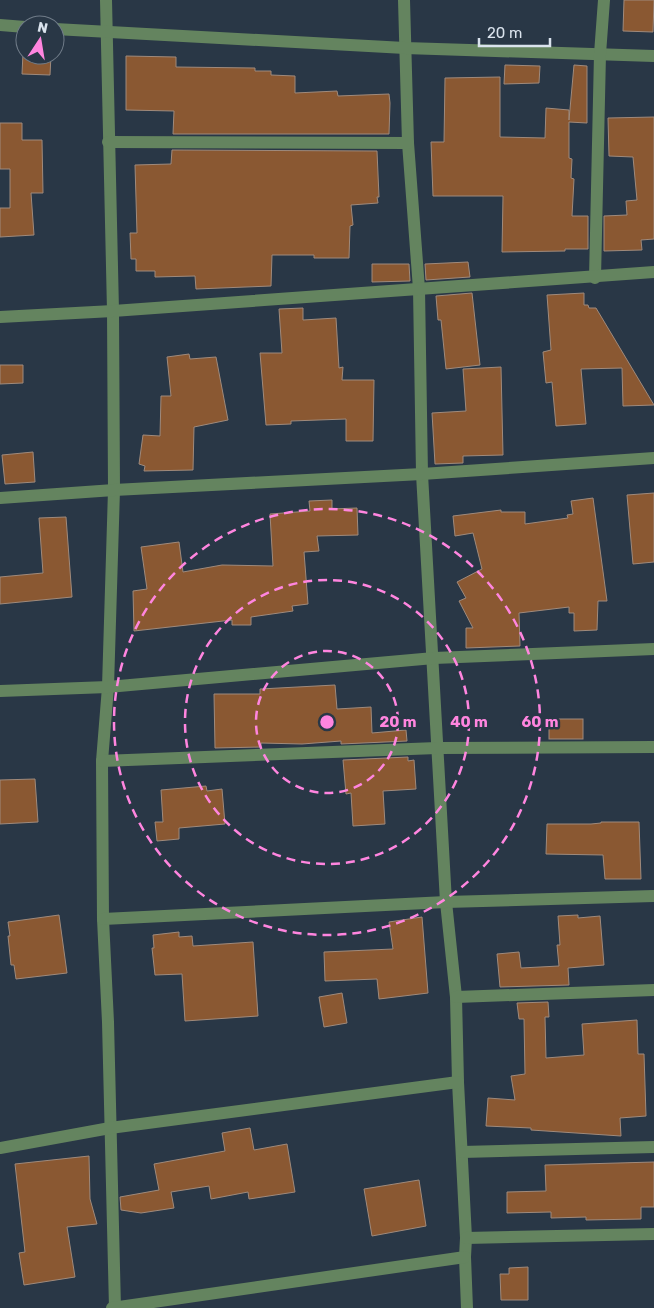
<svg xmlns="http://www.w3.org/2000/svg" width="654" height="1308" font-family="Rubik,sans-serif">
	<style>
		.building { fill: #8a5832; stroke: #9f8a7c }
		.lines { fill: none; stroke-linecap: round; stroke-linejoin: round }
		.minor { stroke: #64845f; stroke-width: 12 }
		.ring { fill: none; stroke: #ff85df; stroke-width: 2.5; stroke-dasharray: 9 6 }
		.centre { fill: #ff85df; stroke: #293746; stroke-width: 2.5 }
		.ring-label { font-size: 15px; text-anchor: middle; font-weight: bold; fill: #ff85df; stroke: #293746; stroke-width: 5; stroke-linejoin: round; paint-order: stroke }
	</style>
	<rect width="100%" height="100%" fill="#293746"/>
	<!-- building -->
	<g class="building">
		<path d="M 624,0 L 654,0 L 653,32 L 623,31 Z"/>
		<path d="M 23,53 L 25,55 L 51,55 L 50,75 L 22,74 Z"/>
		<path d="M 126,56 L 176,57 L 176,67 L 255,68 L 255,71 L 271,71 L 271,75 L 295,76 L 295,93 L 337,91 L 338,96 L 389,94 L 390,103 L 389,134 L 173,134 L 174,111 L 126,110 Z"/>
		<path d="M 505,65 L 540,66 L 539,83 L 504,84 Z"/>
		<path d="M 574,65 L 587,66 L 587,123 L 569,122 L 569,158 L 572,159 L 571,178 L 574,179 L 572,216 L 588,216 L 588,249 L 565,249 L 565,251 L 502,252 L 503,196 L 433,196 L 431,142 L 444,142 L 445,78 L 500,77 L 500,137 L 545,138 L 546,108 L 569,110 L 569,120 Z"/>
		<path d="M 654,117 L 654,239 L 641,240 L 642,250 L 604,251 L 604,216 L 627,215 L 626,201 L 637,200 L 633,157 L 609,156 L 608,118 Z"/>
		<path d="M 0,123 L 22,123 L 22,140 L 42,140 L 43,193 L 31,193 L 34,235 L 0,237 L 0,208 L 10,208 L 10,169 L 0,169 Z"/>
		<path d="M 172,150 L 377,151 L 379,197 L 377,197 L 378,203 L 351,205 L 353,225 L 350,226 L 349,258 L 314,258 L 314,255 L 272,255 L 271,286 L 196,289 L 195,276 L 155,277 L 155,271 L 136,271 L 136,259 L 131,259 L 130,233 L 137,233 L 135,165 L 171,164 Z"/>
		<path d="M 468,262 L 470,277 L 426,280 L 425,264 Z"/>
		<path d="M 372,264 L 409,264 L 410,281 L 372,282 Z"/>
		<path d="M 472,293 L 480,365 L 446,369 L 441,320 L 438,320 L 436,296 Z"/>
		<path d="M 584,293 L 584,305 L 588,305 L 589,308 L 596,308 L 654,405 L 623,406 L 622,368 L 581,369 L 586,424 L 556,426 L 552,382 L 546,383 L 543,352 L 551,350 L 547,295 Z"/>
		<path d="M 303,308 L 303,320 L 336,318 L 339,368 L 343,367 L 342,380 L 374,380 L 373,441 L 346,441 L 346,419 L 291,421 L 291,424 L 266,425 L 260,353 L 282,353 L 279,309 Z"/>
		<path d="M 189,354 L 190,359 L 216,357 L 228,420 L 194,427 L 193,470 L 144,471 L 145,466 L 139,464 L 143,435 L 160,436 L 161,396 L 171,396 L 167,357 Z"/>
		<path d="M 0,365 L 23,365 L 23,383 L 0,384 Z"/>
		<path d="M 501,367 L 503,455 L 463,456 L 463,463 L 435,464 L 432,413 L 466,411 L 463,369 Z"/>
		<path d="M 33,452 L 35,482 L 5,484 L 2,455 Z"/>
		<path d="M 654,493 L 654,562 L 633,564 L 627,495 Z"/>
		<path d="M 593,498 L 607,601 L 598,601 L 597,630 L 574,631 L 574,613 L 569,613 L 569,607 L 519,613 L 520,646 L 466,648 L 466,628 L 473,628 L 459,601 L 466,598 L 457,582 L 482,569 L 473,533 L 455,536 L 453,516 L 501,510 L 501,512 L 525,512 L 525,524 L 568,518 L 567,515 L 573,514 L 571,501 Z"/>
		<path d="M 332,500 L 332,509 L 357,508 L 358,535 L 317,536 L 319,551 L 304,552 L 308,604 L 292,606 L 293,611 L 251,617 L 251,625 L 232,625 L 232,620 L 134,631 L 133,591 L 147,589 L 141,547 L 179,542 L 183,572 L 222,565 L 273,566 L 270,514 L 310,511 L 309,501 Z"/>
		<path d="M 66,517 L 72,597 L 0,604 L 0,577 L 43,573 L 39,518 Z"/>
		<path d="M 335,685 L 337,709 L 371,707 L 372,733 L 406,730 L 407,741 L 341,744 L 341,741 L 302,744 L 261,743 L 261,747 L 215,748 L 214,694 L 260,694 L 260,689 Z"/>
		<rect x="549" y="719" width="34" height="20"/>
		<path d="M 408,757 L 408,761 L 414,760 L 416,789 L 383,791 L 385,824 L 353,826 L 351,793 L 346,794 L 343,760 Z"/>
		<path d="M 35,779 L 38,822 L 0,824 L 0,780 Z"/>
		<path d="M 206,786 L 207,791 L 222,789 L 225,824 L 179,828 L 179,839 L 157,841 L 155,822 L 163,822 L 161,790 Z"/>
		<path d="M 601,822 L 639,822 L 641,879 L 605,879 L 603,855 L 546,854 L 547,824 L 591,824 L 601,823 Z"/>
		<path d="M 59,915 L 67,973 L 16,979 L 14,965 L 11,965 L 8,936 L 10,936 L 8,922 Z"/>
		<path d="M 578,915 L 578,918 L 600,916 L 604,965 L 568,968 L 569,985 L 500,987 L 497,954 L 519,952 L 521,968 L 559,966 L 557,945 L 560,945 L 558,916 Z"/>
		<path d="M 422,917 L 428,993 L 379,999 L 377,979 L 325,981 L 324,952 L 393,949 L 389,922 Z"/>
		<path d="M 179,932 L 179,937 L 192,936 L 193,946 L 253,942 L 258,1016 L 185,1021 L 182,974 L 155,975 L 152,948 L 154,948 L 153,935 Z"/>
		<path d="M 342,993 L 347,1023 L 324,1027 L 319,997 Z"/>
		<path d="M 548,1002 L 549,1017 L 545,1017 L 546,1058 L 584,1055 L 582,1024 L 637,1020 L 638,1054 L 644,1054 L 646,1116 L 620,1118 L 621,1136 L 531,1130 L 531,1128 L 486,1126 L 488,1098 L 515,1100 L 511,1076 L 525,1074 L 524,1019 L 519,1019 L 517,1003 Z"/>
		<path d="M 250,1128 L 254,1150 L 287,1144 L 295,1192 L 249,1199 L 248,1192 L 211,1199 L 209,1186 L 171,1192 L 174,1208 L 141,1213 L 121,1210 L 120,1197 L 159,1190 L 154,1164 L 225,1151 L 222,1133 Z"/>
		<path d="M 89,1156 L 90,1199 L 97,1224 L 67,1227 L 75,1277 L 24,1285 L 19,1253 L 25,1252 L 15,1164 Z"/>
		<path d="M 654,1162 L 654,1207 L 641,1207 L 641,1219 L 586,1220 L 586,1217 L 551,1218 L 551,1212 L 507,1213 L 507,1192 L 546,1191 L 545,1165 Z"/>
		<path d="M 419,1180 L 426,1226 L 372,1236 L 364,1189 Z"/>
		<path d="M 528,1267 L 528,1300 L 501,1300 L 500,1274 L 509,1274 L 509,1268 Z"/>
	</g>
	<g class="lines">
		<!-- minor -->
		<g class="minor">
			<path d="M 106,0 L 113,311 L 114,490 L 108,687 L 102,761 L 103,919 L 108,1022 L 115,1308"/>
			<path d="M 404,0 L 408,143 L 419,289 L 422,474 L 446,902 L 456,997 L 458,1082 L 466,1238 L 465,1257 L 467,1308"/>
			<path d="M 0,25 L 25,27"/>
			<path d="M 55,29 L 405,48 L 654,56"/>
			<path d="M 108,142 L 408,143"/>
			<path d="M 595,278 L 600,54 L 604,0"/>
			<path d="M 0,317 L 113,311 L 654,272"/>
			<path d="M 0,498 L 114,490 L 422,474 L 654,458"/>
			<path d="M 0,691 L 108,687 L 434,658 L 654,649"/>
			<path d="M 102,761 L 437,748 L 654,747"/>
			<path d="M 103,919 L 446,902 L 654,896"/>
			<path d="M 456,997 L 654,990"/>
			<path d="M 0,1148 L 110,1128 L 458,1082"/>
			<path d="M 462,1152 L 654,1147"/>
			<path d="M 466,1238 L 654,1234"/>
			<path d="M 112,1308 L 465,1257"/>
		</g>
	</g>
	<!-- distance rings -->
	<g class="ring">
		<circle cx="327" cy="722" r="71"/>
		<circle cx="327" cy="722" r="142"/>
		<circle cx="327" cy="722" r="213"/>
	</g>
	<circle cx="327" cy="722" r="8" class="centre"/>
	<g class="ring-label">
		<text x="398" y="727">20 m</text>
		<text x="469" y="727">40 m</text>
		<text x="540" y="727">60 m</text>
	</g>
	<!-- north arrow -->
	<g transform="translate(40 40) rotate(12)"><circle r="24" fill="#293746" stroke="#707c89"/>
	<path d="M0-4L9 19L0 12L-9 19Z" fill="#ff85df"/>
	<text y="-8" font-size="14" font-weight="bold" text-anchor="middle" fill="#dae3ed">N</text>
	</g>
	<!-- scale -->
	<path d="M479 38v8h71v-8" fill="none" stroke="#dae3ed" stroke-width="2.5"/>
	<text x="487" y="38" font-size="15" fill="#dae3ed" stroke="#293746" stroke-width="4" paint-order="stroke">20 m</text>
</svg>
